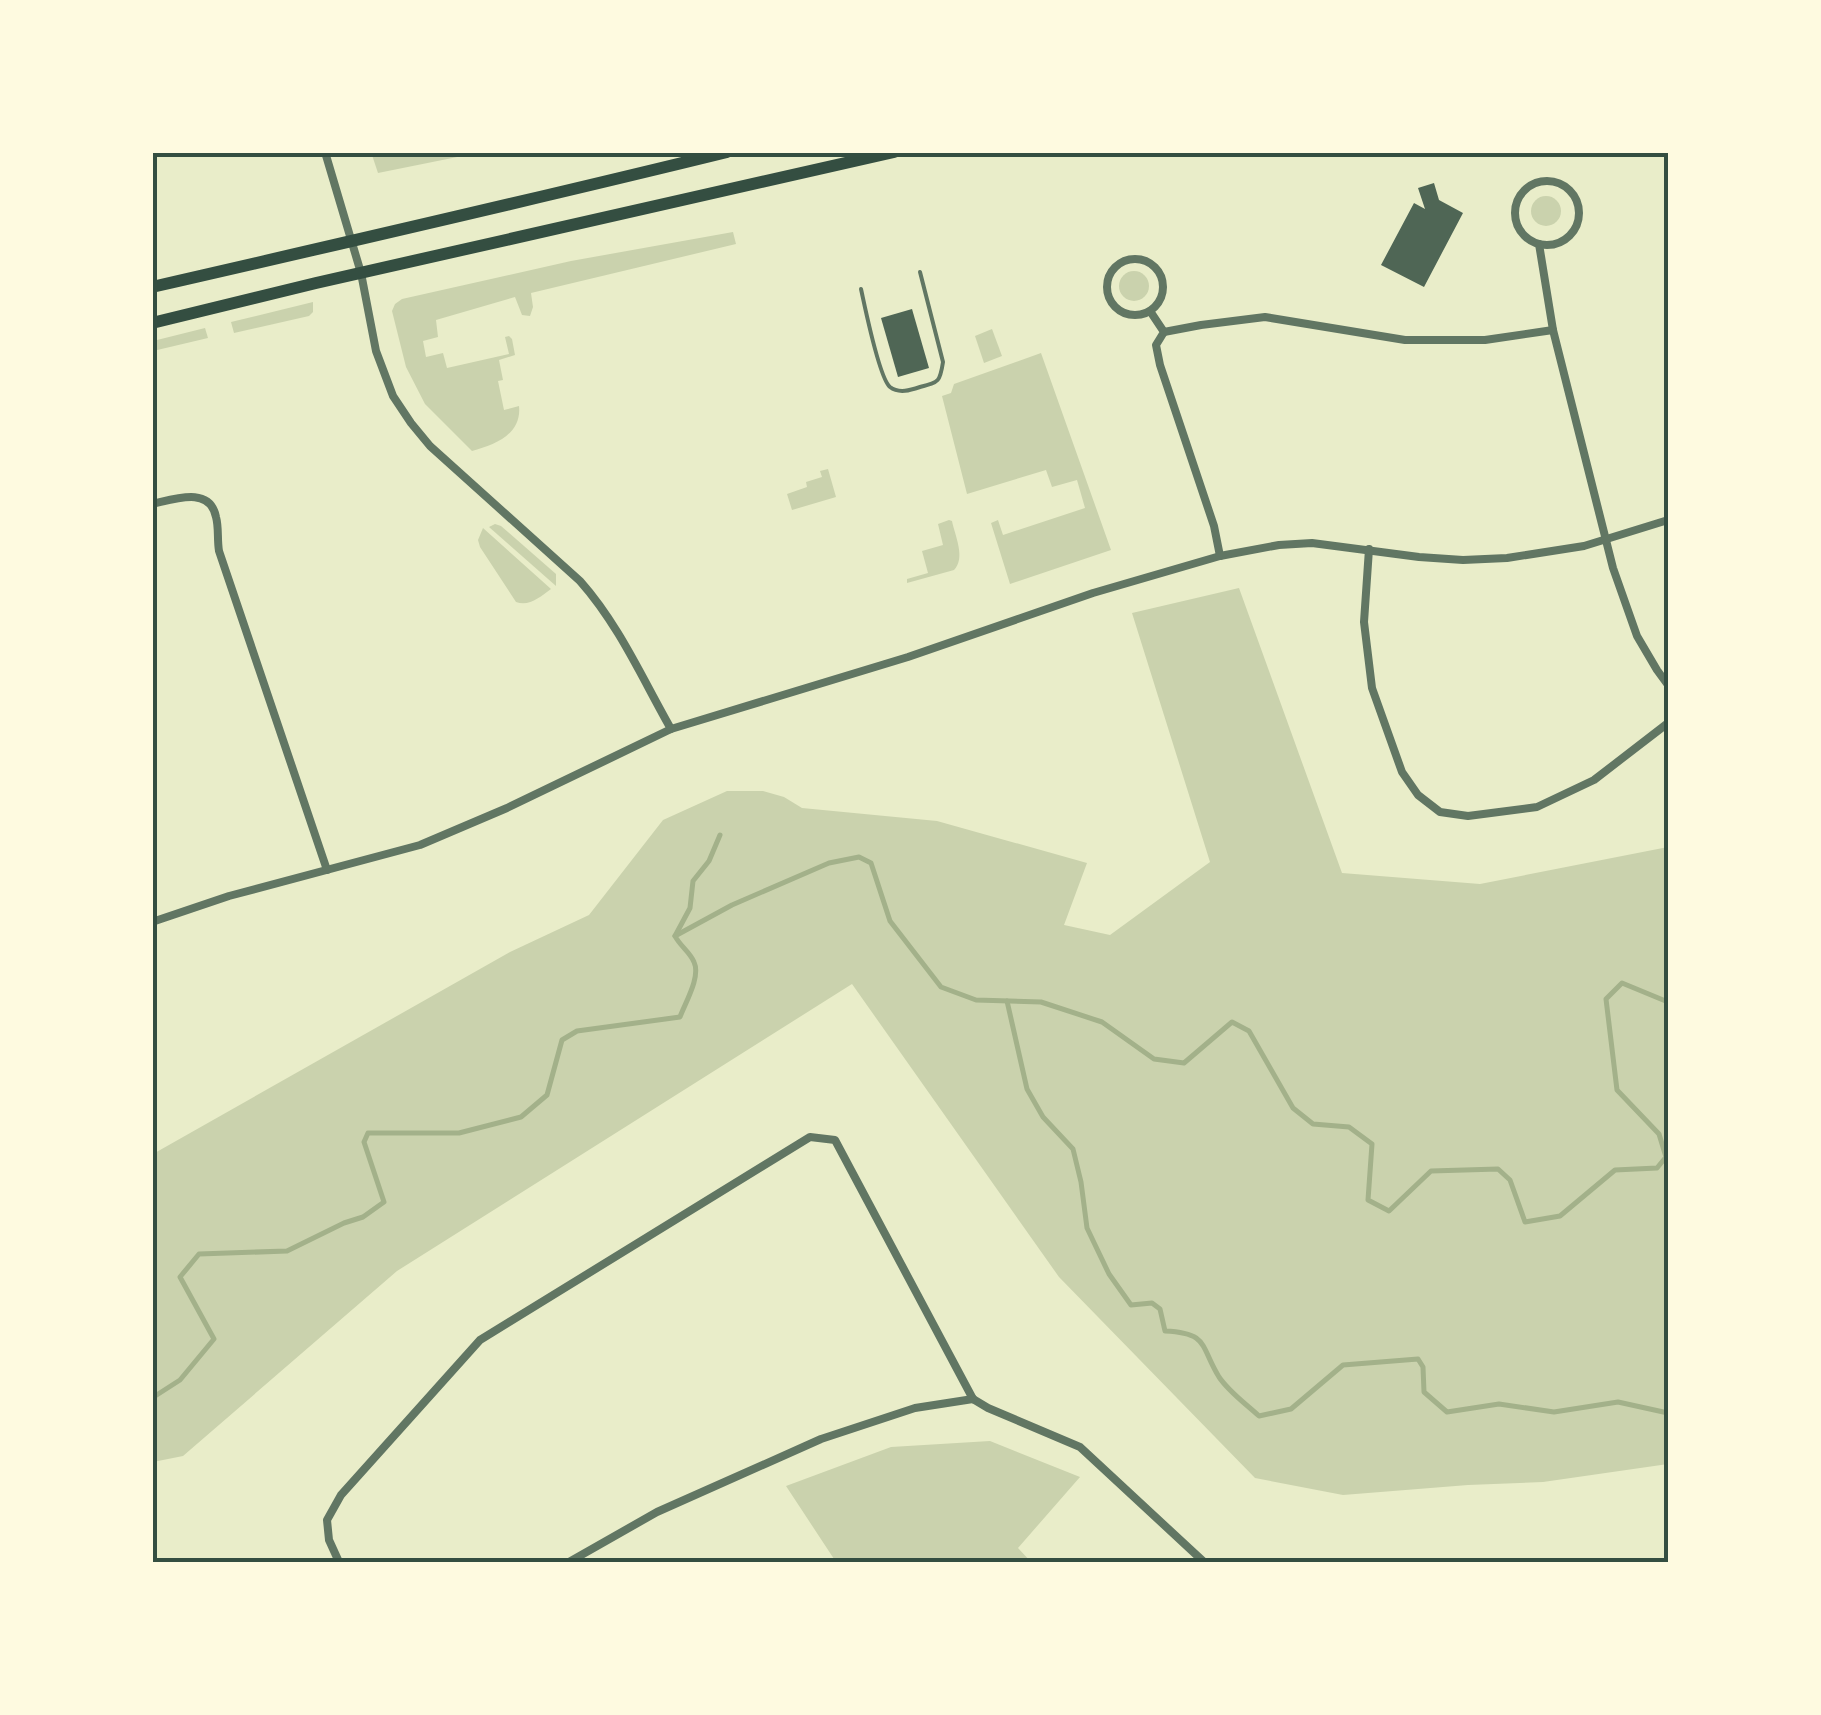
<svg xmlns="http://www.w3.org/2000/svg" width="1821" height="1715" font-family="'Fira Sans',sans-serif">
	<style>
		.green { fill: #cad2ad }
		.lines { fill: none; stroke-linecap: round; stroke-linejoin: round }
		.stream { stroke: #a3b18a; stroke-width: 5 }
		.building { fill: #4f6655 }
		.service { stroke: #617663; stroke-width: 4 }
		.minor { stroke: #617663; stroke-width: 8 }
		.primary { stroke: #344e41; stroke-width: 12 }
		.neatline { fill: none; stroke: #344e41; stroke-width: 4 }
	</style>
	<rect width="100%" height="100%" fill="#e9edc9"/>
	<!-- green -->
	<g class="green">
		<path d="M 371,152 L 477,152 L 477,153 L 378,173 Z"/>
		<circle cx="1546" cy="211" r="15"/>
		<path d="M 733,232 L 736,244 L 531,293 L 533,307 L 530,316 L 522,315 L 515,297 L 436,320 L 438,337 L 423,341 L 426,357 L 443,353 L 447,368 L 509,354 L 505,337 L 509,336 L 512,339 L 515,355 L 499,360 L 503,380 L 498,381 L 504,410 L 519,406 C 522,434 495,445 472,451 L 425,404 L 406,367 L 392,311 L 395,304 L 402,299 L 571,261 Z"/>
		<circle cx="1134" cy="286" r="15"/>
		<path d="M 313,302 L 313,312 L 309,316 L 234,333 L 231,322 Z"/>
		<path d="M 205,328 L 208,338 L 153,351 L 153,341 Z"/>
		<path d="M 992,329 L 1002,356 L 984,363 L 975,336 Z"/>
		<path d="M 1041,353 L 1111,550 L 1010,584 L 991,523 L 998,520 L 1003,535 L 1085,508 L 1077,480 L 1052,487 L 1046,470 L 967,494 L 942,396 L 951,393 L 954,384 Z"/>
		<path d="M 828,469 L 836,497 L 792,510 L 787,494 L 807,487 L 806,482 L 822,477 L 820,471 Z"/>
		<path d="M 949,520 L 952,521 C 955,536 966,558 954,570 L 907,583 L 907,579 L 928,573 L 922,551 L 943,545 L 938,524 Z"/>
		<path d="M 495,524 L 501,526 L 556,574 L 556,586 L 489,527 Z"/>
		<path d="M 483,528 L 551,589 C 540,597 529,607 516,602 L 480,547 L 478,540 Z"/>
		<path d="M 1239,588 L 1342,873 L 1480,884 L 1668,847 L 1668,1464 L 1543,1482 L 1468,1485 L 1343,1495 L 1255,1478 L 1059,1277 L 852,984 L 397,1271 L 183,1456 L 153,1462 L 153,1154 L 510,952 L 589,915 L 663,820 L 727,791 L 763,791 L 784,797 L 802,808 L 937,821 L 1087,863 L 1064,925 L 1110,935 L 1210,862 L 1132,613 Z"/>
		<path d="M 990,1441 L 1080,1477 L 1018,1548 L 1031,1562 L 836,1562 L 786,1486 L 891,1447 Z"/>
	</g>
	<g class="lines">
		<!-- stream -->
		<g class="stream">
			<path d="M 675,936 L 690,908 L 693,881 L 709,861 L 720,835"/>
			<path d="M 1007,1001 L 1027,1089 L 1043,1117 L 1073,1149 L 1081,1182 L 1087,1228 L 1109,1274 L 1131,1305 L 1152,1303 L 1160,1309 L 1165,1331 C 1209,1333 1200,1346 1219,1377 C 1229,1392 1246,1404 1259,1416 L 1291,1409 L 1343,1365 L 1418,1359 L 1423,1367 L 1424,1392 L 1447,1412 L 1499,1404 L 1554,1412 L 1618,1402 L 1668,1413"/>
			<path d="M 152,1398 L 180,1380 L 214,1339 L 180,1277 L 199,1254 L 287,1251 L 344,1223 L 363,1217 L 384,1202 L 364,1142 L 368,1133 L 459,1133 L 521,1117 L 547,1095 L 562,1040 L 577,1031 L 680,1017 C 685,1003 701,977 694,962 C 690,952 680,946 675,936 L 732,905 L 829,863 L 859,857 L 871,863 L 890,921 L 941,987 L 976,1000 L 1041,1002 L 1102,1022 L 1154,1059 L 1184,1063 L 1232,1022 L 1249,1031 L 1293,1108 L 1313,1124 L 1349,1127 L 1372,1144 L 1368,1200 L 1389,1211 L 1431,1171 L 1498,1169 L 1510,1180 L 1525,1222 L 1560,1216 L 1615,1170 L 1657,1168 L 1666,1157 L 1659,1134 L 1617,1090 L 1606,999 L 1622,983 L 1668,1002"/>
		</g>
	</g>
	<!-- building -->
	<g class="building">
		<path d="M 1434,183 L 1439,200 L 1463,213 L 1424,287 L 1381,265 L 1414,203 L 1425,209 L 1418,188 Z"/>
		<path d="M 912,309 L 929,368 L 898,377 L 881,318 Z"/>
	</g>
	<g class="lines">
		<!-- service -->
		<path class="service" d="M 861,289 C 865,307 879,378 890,387 C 899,394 911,390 920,387 C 939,382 940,382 943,362 L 920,272"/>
		<!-- minor -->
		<g class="minor">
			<path d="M 325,152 L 361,273 L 376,351 L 393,396 L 411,423 L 430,446 L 580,581 C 619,625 642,678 671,729"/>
			<circle cx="1547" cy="213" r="32"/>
			<path d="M 1539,244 L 1553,330 L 1613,568 L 1637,636 L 1657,670 L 1668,685"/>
			<circle cx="1135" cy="287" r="28"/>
			<path d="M 1150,311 L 1164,332 L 1156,345 L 1160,365 L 1214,526 L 1220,556"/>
			<path d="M 1164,332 L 1201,325 L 1265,317 L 1405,340 L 1485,340 L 1553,330"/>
			<path d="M 152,504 C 175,499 210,486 216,517 C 219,528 217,539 219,551 L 327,870"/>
			<path d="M 1369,549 L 1364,622 L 1372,688 L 1402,772 L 1418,795 L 1440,812 L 1468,816 L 1537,807 L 1594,780 L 1668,723"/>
			<path d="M 152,922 L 229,896 L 420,845 L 507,808 L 671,729 L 908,657 L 1093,593 L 1220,556 L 1279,545 L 1312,543 L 1419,557 L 1463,560 L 1507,558 L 1584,546 L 1668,520"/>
			<path d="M 152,1059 L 152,1072"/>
			<path d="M 973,1399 L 988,1408 L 1080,1447 L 1204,1562"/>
			<path d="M 339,1562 L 329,1540 L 327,1520 L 341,1495 L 480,1340 L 810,1137 L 835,1140 L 973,1399"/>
			<path d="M 569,1562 L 657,1512 L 821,1439 L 915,1408 L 973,1399"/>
		</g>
		<!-- primary -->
		<g class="primary">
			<path d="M 152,287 C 344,243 536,199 727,152"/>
			<path d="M 152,323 L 316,283 L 894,152"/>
		</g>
	</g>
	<!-- border -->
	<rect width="1821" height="1715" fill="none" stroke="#fefae0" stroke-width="310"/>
	<rect x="155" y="155" width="1511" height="1405" class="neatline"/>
</svg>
